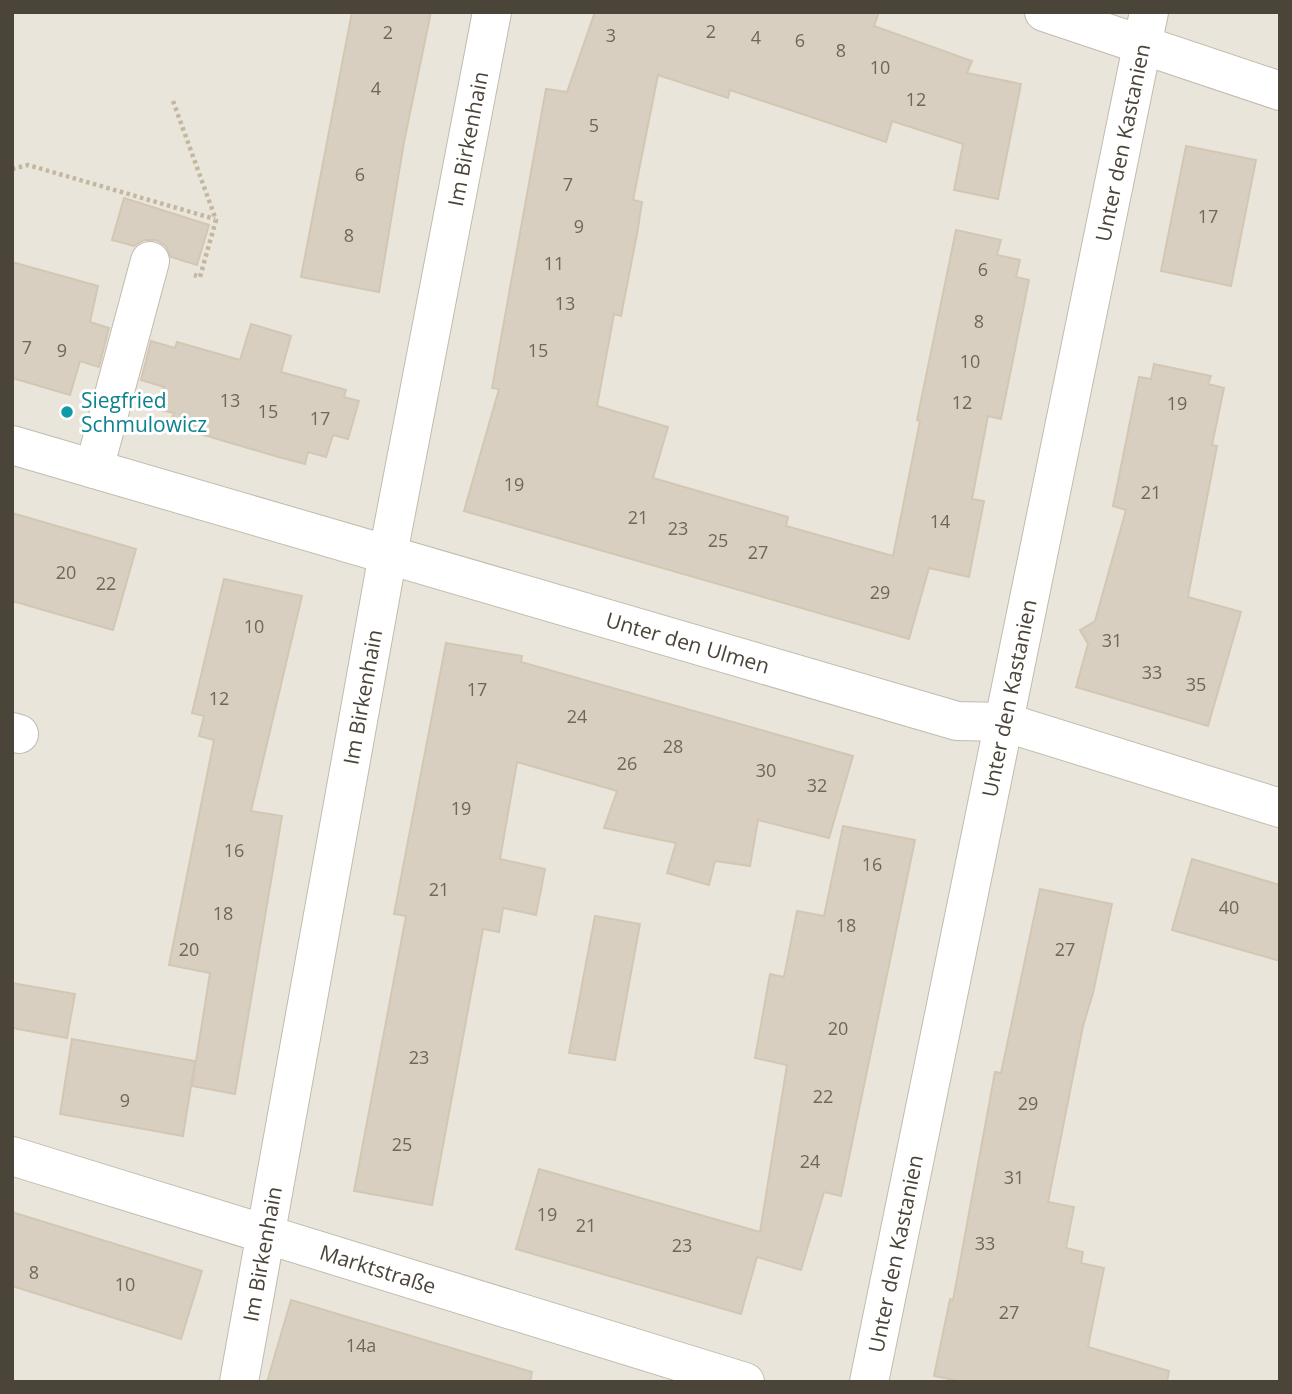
<svg xmlns="http://www.w3.org/2000/svg" width="1292" height="1394" font-family="'Open Sans',sans-serif">
	<style>
		.residential { fill: #eae5da }
		.building { fill: #d8cfc1; stroke: #d3c7b4; stroke-width: 2 }
		.lines { fill: none; stroke-linecap: round; stroke-linejoin: round }
		.minor-casing { stroke: #c2bbae; stroke-width: 40 }
		.path { stroke: #c4b79f; stroke-width: 4.5; stroke-dasharray: 3.5 3.5; stroke-linecap: butt }
		.minor { stroke: #fff; stroke-width: 38 }
		.culture-dot { fill: #0f9aa8; stroke: #fff; stroke-width: 2.5 }
		.labels { text-anchor: middle; dominant-baseline: central; stroke-width: 6; stroke-linejoin: round; paint-order: stroke }
		.number-label { font-size: 18px; fill: #6e675b }
		.street-label { font-size: 21px; fill: #4b4439; stroke: #fff }
		.culture-label { font-size: 21px; fill: #0d838f; stroke: #fff; text-anchor: start }
	</style>
	<rect width="100%" height="100%" fill="#f6f3ec"/>
	<!-- residential -->
	<rect class="residential" x="12" y="12" width="1268" height="1370"/>
	<!-- building -->
	<g class="building">
		<path d="M 352,12 L 431,12 L 404,142 L 379,292 L 301,277 Z"/>
		<path d="M 595,12 L 879,12 L 874,26 L 972,61 L 967,73 L 1021,84 L 998,199 L 954,190 L 963,144 L 892,121 L 886,142 L 730,90 L 728,98 L 658,75 L 633,200 L 642,202 L 637,234 L 621,316 L 614,314 L 597,406 L 668,427 L 653,478 L 788,517 L 786,526 L 893,556 L 920,421 L 917,420 L 956,230 L 1001,240 L 997,255 L 1020,260 L 1016,277 L 1029,280 L 1001,419 L 988,416 L 972,499 L 984,501 L 969,577 L 929,568 L 909,639 L 464,511 L 499,389 L 492,388 L 546,89 L 567,92 Z"/>
		<path d="M 1186,146 L 1256,160 L 1231,286 L 1161,271 Z"/>
		<path d="M 124,198 L 209,225 L 197,265 L 171,257 L 166,246 L 156,240 L 144,240 L 134,246 L 112,240 Z"/>
		<path d="M 12,262 L 98,286 L 90,322 L 109,328 L 99,367 L 80,361 L 70,395 L 12,378 Z"/>
		<path d="M 251,324 L 291,336 L 281,372 L 346,390 L 344,397 L 359,401 L 348,439 L 333,435 L 326,457 L 308,452 L 305,464 L 275,456 L 170,425 L 174,413 L 157,409 L 164,387 L 141,380 L 151,341 L 175,348 L 177,342 L 240,360 Z"/>
		<path d="M 1154,364 L 1211,376 L 1208,384 L 1224,388 L 1212,445 L 1217,446 L 1188,597 L 1241,612 L 1208,726 L 1076,687 L 1088,644 L 1080,630 L 1095,621 L 1126,510 L 1113,506 L 1139,377 L 1151,379 Z"/>
		<path d="M 12,513 L 136,549 L 113,630 L 12,601 Z"/>
		<path d="M 224,579 L 302,596 L 251,811 L 282,816 L 235,1094 L 192,1086 L 210,973 L 169,965 L 214,740 L 199,736 L 204,716 L 192,713 Z"/>
		<path d="M 446,643 L 522,656 L 521,662 L 853,756 L 829,838 L 758,820 L 750,866 L 715,861 L 709,885 L 667,873 L 676,843 L 604,828 L 617,791 L 517,762 L 500,859 L 545,869 L 536,915 L 503,908 L 499,932 L 483,929 L 432,1205 L 354,1191 L 406,916 L 394,914 Z"/>
		<path d="M 843,826 L 915,840 L 841,1196 L 824,1192 L 801,1270 L 757,1257 L 741,1314 L 516,1249 L 539,1169 L 760,1232 L 787,1065 L 755,1058 L 770,974 L 784,977 L 797,911 L 824,916 Z"/>
		<path d="M 1192,859 L 1280,885 L 1280,961 L 1172,930 Z"/>
		<path d="M 1040,889 L 1112,904 L 1093,993 L 1083,1026 L 1048,1202 L 1074,1207 L 1066,1248 L 1083,1252 L 1081,1263 L 1104,1268 L 1088,1347 L 1169,1371 L 1167,1382 L 964,1382 L 934,1376 L 950,1299 L 953,1300 L 995,1072 L 1001,1073 Z"/>
		<path d="M 595,916 L 640,924 L 615,1060 L 569,1053 Z"/>
		<path d="M 12,983 L 75,994 L 67,1038 L 12,1028 Z"/>
		<path d="M 72,1039 L 195,1061 L 183,1136 L 60,1114 Z"/>
		<path d="M 12,1212 L 202,1271 L 181,1339 L 12,1286 Z"/>
		<path d="M 291,1300 L 532,1372 L 530,1382 L 267,1382 Z"/>
	</g>
	<g class="lines">
		<defs>
			<g id="minor">
				<path d="M 1044,12 L 1280,91"/>
				<path id="s1" d="M 12,445 L 957,721 L 1004,722 L 1280,808"/>
				<path d="M 94,469 L 150,261"/>
				<path d="M 12,732 L 19,734"/>
				<path id="s2" d="M 12,1156 L 745,1382"/>
				<path id="s3" d="M 239,1382 L 388,554 L 492,12"/>
				<path id="s4" d="M 869,1382 L 1149,12"/>
			</g>
		</defs>
		<!-- minor casing -->
		<use href="#minor" class="minor-casing"/>
		<!-- path -->
		<g class="path">
			<path d="M 173,101 L 216,220 L 200,277 L 194,275"/>
			<path d="M 12,169 L 28,165 L 215,219"/>
		</g>
		<!-- minor -->
		<use href="#minor" class="minor"/>
	</g>
	<!-- markers -->
	<circle class="culture-dot" cx="67" cy="412" r="7"/>
	<g class="labels">
		<!-- number labels -->
		<g class="number-label">
			<text x="711" y="31">2</text>
			<text x="388" y="32">2</text>
			<text x="611" y="35">3</text>
			<text x="756" y="37">4</text>
			<text x="800" y="40">6</text>
			<text x="841" y="50">8</text>
			<text x="880" y="67">10</text>
			<text x="376" y="88">4</text>
			<text x="916" y="99">12</text>
			<text x="594" y="125">5</text>
			<text x="360" y="174">6</text>
			<text x="568" y="184">7</text>
			<text x="1208" y="216">17</text>
			<text x="579" y="226">9</text>
			<text x="349" y="235">8</text>
			<text x="554" y="263">11</text>
			<text x="983" y="269">6</text>
			<text x="565" y="303">13</text>
			<text x="979" y="321">8</text>
			<text x="27" y="347">7</text>
			<text x="62" y="350">9</text>
			<text x="538" y="350">15</text>
			<text x="970" y="361">10</text>
			<text x="230" y="400">13</text>
			<text x="962" y="402">12</text>
			<text x="1177" y="403">19</text>
			<text x="268" y="411">15</text>
			<text x="320" y="418">17</text>
			<text x="514" y="484">19</text>
			<text x="1151" y="492">21</text>
			<text x="638" y="517">21</text>
			<text x="940" y="521">14</text>
			<text x="678" y="528">23</text>
			<text x="718" y="540">25</text>
			<text x="758" y="552">27</text>
			<text x="66" y="572">20</text>
			<text x="106" y="583">22</text>
			<text x="880" y="592">29</text>
			<text x="254" y="626">10</text>
			<text x="1112" y="640">31</text>
			<text x="1152" y="672">33</text>
			<text x="1196" y="684">35</text>
			<text x="477" y="689">17</text>
			<text x="219" y="698">12</text>
			<text x="577" y="716">24</text>
			<text x="673" y="746">28</text>
			<text x="627" y="763">26</text>
			<text x="766" y="770">30</text>
			<text x="817" y="785">32</text>
			<text x="461" y="808">19</text>
			<text x="234" y="850">16</text>
			<text x="872" y="864">16</text>
			<text x="439" y="889">21</text>
			<text x="1229" y="907">40</text>
			<text x="223" y="913">18</text>
			<text x="846" y="925">18</text>
			<text x="189" y="949">20</text>
			<text x="1065" y="949">27</text>
			<text x="838" y="1028">20</text>
			<text x="419" y="1057">23</text>
			<text x="823" y="1096">22</text>
			<text x="125" y="1100">9</text>
			<text x="1028" y="1103">29</text>
			<text x="402" y="1144">25</text>
			<text x="810" y="1161">24</text>
			<text x="1014" y="1177">31</text>
			<text x="547" y="1214">19</text>
			<text x="586" y="1225">21</text>
			<text x="985" y="1243">33</text>
			<text x="682" y="1245">23</text>
			<text x="34" y="1272">8</text>
			<text x="125" y="1284">10</text>
			<text x="1009" y="1312">27</text>
			<text x="361" y="1345">14a</text>
		</g>
		<!-- street labels -->
		<g class="street-label">
			<text stroke="none"><textPath href="#s3" startOffset="1264">Im Birkenhain</textPath></text>
			<text stroke="none"><textPath href="#s4" startOffset="1265">Unter den Kastanien</textPath></text>
			<text stroke="none"><textPath href="#s1" startOffset="704">Unter den Ulmen</textPath></text>
			<text stroke="none"><textPath href="#s3" startOffset="696">Im Birkenhain</textPath></text>
			<text stroke="none"><textPath href="#s4" startOffset="698">Unter den Kastanien</textPath></text>
			<text stroke="none"><textPath href="#s4" startOffset="131">Unter den Kastanien</textPath></text>
			<text stroke="none"><textPath href="#s3" startOffset="130">Im Birkenhain</textPath></text>
			<text stroke="none"><textPath href="#s2" startOffset="383">Marktstraße</textPath></text>
		</g>
		<!-- culture labels -->
		<g class="culture-label">
			<text x="81" y="400">Siegfried<tspan x="81" dy="24">Schmulowicz</tspan></text>
		</g>
	</g>
	<!-- border -->
	<rect width="1292" height="1394" fill="none" stroke="#4b4439" stroke-width="28"/>
</svg>
